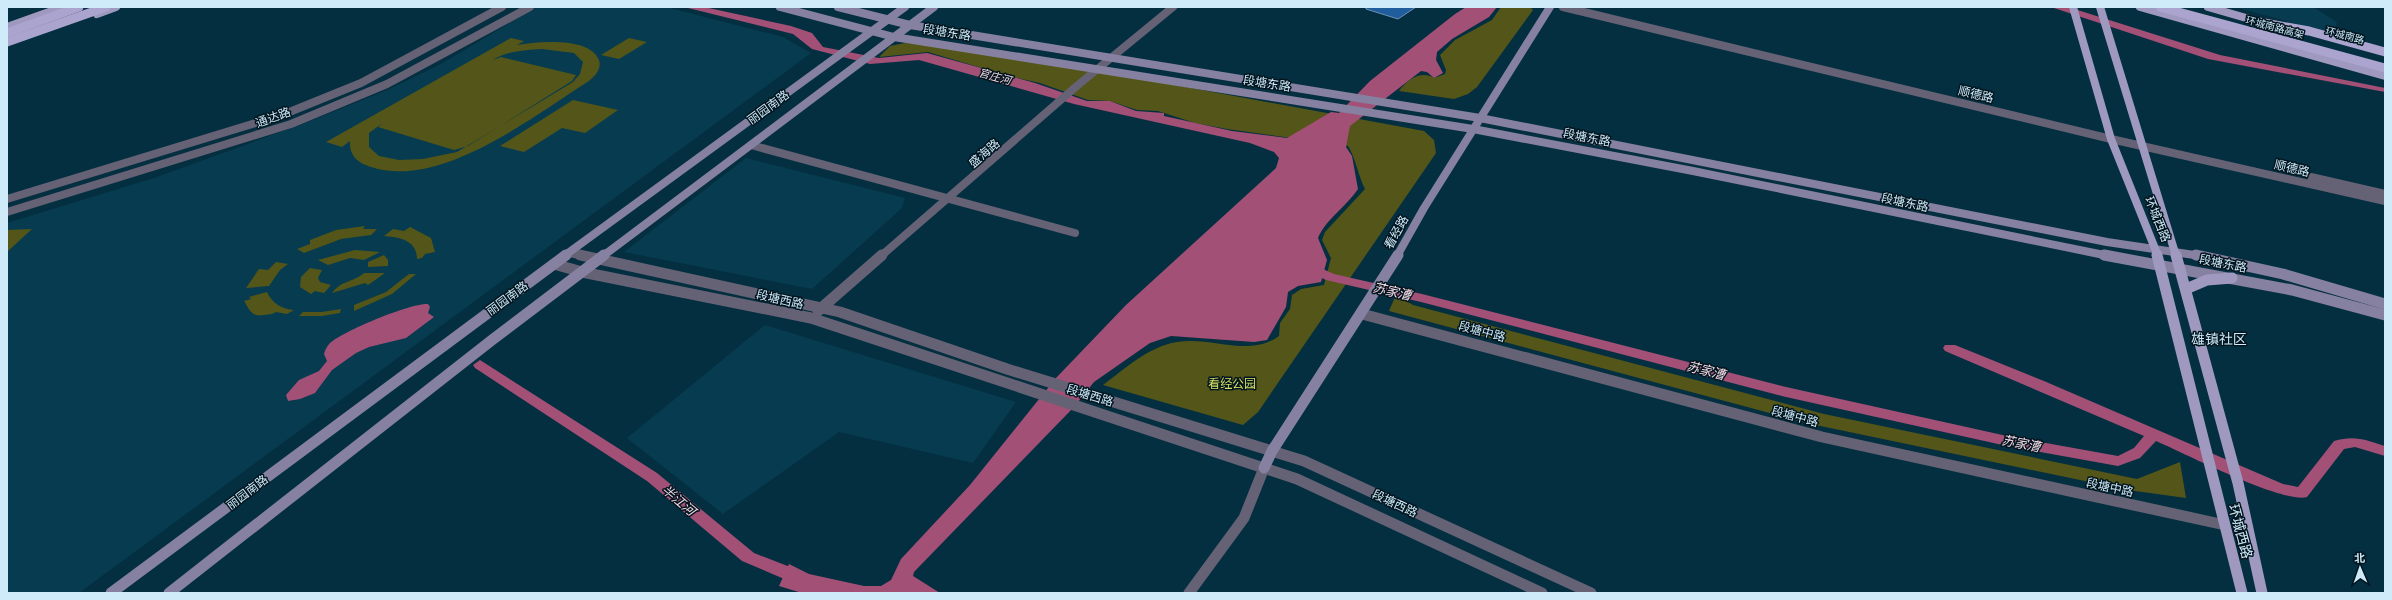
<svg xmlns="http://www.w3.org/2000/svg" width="2392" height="600" font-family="Manrope,'Noto Sans SC',sans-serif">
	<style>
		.built { fill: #073b4f }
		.green { fill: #535618; fill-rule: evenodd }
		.water { fill: #a35077 }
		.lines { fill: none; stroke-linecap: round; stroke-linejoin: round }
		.canal { fill: #a35077; fill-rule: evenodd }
		.building { fill: #1f5d9c; stroke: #6e90b5 }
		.minor-far1 { stroke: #656275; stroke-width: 8 }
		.minor { stroke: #656275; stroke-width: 11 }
		.tertiary { stroke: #656275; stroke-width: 8 }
		.secondary-far1 { stroke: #8681a0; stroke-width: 8 }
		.secondary { stroke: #8681a0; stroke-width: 11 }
		.primary-far1 { stroke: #9f99c0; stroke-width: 8 }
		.primary { stroke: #9f99c0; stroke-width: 11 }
		.trunk { stroke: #aaa4cf; stroke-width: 9 }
		.labels { text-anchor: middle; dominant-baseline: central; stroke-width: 3; stroke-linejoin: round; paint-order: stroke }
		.far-street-label { font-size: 10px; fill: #cfeaf8; stroke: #02151f }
		.far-water-label { font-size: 11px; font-style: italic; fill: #f4dbe5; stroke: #02151f }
		.street-label { font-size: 12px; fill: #cfeaf8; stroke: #02151f }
		.park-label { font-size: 12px; fill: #d8df60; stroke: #02151f }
		.water-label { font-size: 13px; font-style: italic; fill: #f4dbe5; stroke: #02151f }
		.quarter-label { font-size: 14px; fill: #cfeaf8; stroke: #02151f }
		.near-street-label { font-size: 14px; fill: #cfeaf8; stroke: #02151f }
	</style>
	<rect width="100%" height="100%" fill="#042f40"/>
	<!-- built -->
	<g class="built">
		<path d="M 537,7 L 666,7 L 783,37 L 811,53 L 79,593 L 7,593 L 7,223 L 157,177 L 305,123 L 385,91 L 441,64 Z"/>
		<path d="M 2235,7 L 2313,7 L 2337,22 L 2333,34 Z"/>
		<path d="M 746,158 L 905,198 L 902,208 L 812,289 L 624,252 Z"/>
		<path d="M 765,325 L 1016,402 L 973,463 L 839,432 L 723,514 L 627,438 Z"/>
	</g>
	<!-- green -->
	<g class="green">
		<path d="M 1501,7 L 1530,7 L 1533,10 L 1477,87 L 1468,94 L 1454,99 L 1399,91 C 1407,80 1421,70 1434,78 L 1445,74 L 1446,70 L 1440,55 L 1455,40 L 1492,20 Z"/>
		<path d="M 511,38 L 524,41 L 517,45 C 537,42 589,36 599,60 C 602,69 595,76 589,81 C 533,116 441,190 371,167 C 357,163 349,155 350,141 L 342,147 L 326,142 ZM 542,49 L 574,53 L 583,62 L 580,74 L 573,82 L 457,152 L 423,159 L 399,160 L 379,156 L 369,147 L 369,133 L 384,122 L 378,127 L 454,150 L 468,146 L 572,81 L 576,75 L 501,57 L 493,60 C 506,51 526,50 542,49 Z"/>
		<path d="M 629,38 L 647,42 L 619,59 L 601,55 Z"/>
		<path d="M 905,43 L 920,44 L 1110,73 L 1424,131 L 1434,140 L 1436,153 L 1258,412 L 1243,425 L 1103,385 C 1126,368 1148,347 1177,342 C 1211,336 1249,358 1279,336 L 1280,323 L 1290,309 L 1292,295 L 1301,289 L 1324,285 L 1331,258 L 1322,240 L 1325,232 L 1365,189 C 1358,175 1356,159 1348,146 L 1227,129 L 1195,123 L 1158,111 L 1137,110 L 1110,101 L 1088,100 L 1040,83 L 1012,77 L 928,52 L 879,57 L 890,46 Z"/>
		<path d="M 573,100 L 618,110 L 585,133 L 562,128 L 524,152 L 500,146 Z"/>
		<path d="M 365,226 L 363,229 L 377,229 L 371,235 L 341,239 L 304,253 L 297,249 L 310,244 L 310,240 L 336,230 Z"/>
		<path d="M 410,227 L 431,238 L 435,252 L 425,254 L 422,258 L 417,259 C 417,240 399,237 384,236 L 393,229 L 404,231 Z"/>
		<path d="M 32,229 L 7,252 L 7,230 Z"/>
		<path d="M 355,250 L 380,252 L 364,260 L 350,258 L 328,265 L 318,260 Z"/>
		<path d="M 384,255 L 388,260 L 388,266 L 368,267 L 368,262 Z"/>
		<path d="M 276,262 L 288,264 L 280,270 L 269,286 L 246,288 L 259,269 L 268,270 Z"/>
		<path d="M 310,268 L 322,270 L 318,278 L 320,282 L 331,285 L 324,293 L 315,291 L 311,294 L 300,287 L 301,277 Z"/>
		<path d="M 364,273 L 385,273 L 368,285 L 365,283 L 332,293 C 342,280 352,283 364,273 Z"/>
		<path d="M 409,274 L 416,274 L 392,294 L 354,311 L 354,305 L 386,292 Z"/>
		<path d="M 267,292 C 272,303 281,309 294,310 L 287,314 L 276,312 C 271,315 269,314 264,315 C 252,317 250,311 244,301 L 251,299 L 249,297 Z"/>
		<path d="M 1396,295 L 1413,305 L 1824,414 L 2137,479 L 2180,462 L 2186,498 L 2128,490 L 1811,424 L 1389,311 Z"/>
		<path d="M 341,309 L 340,313 L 322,316 L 299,316 L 303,312 L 322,312 Z"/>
	</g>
	<!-- water -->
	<g class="water">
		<path d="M 684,7 L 704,7 L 791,26 L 812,33 L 823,47 L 879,58 L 927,53 L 1035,83 L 1087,101 L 1110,101 L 1136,111 L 1164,113 L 1164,116 L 1232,131 L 1287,138 L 1331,112 L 1339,113 L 1370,81 L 1455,14 L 1466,7 L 1497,7 L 1489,17 L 1452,39 L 1437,52 L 1436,60 L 1443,73 L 1434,78 L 1427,72 L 1421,71 L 1350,126 L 1346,147 L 1352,156 L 1358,189 C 1346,207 1326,219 1318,238 L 1327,260 L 1321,282 L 1298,286 L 1288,292 L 1286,307 L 1267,340 L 1254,342 L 1171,336 L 1150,343 L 1094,382 L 1074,407 L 914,572 L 913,576 L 940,593 L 802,593 L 779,586 L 789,564 L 809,574 L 864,586 L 881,586 L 891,580 L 901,559 L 970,485 L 1056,378 L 1126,305 L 1276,168 L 1279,158 L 1274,152 L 1250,143 L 1074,104 L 919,60 L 870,64 L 812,49 L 793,34 Z"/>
		<path d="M 2051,7 L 2068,7 L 2220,55 L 2385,88 L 2385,92 L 2208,59 Z"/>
		<path d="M 428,304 L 430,307 L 428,313 L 434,317 L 406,338 L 369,347 L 356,353 L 332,370 L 315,393 L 300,399 L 288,401 L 286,395 L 299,380 L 319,371 L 327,361 L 324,354 C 325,350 327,346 330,343 C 344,331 410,303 428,304 Z"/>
	</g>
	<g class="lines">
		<!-- canal -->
		<g class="canal">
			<path d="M 1309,263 L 1334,274 L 1422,294 L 1786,387 L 2007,436 L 2118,456 L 2134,448 L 2144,436 L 1945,351 L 1943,348 L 1945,345 L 1955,345 L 2044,381 L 2283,484 L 2298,487 L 2334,441 C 2355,435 2365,440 2385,446 L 2385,456 L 2355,447 L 2344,449 L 2307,497 C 2283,504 2184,453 2156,441 L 2140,458 L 2118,466 L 2007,446 L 1786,397 L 1421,302 L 1326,280 L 1305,270 L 1303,267 L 1305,264 Z"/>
			<path d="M 480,360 L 657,473 L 754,553 L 808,574 L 810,579 L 808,584 L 802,585 L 796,584 L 742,561 L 647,481 L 475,368 L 473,365 Z"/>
		</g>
	</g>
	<!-- building -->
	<path class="building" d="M 1366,7 L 1416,7 L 1398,19 L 1366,9 Z"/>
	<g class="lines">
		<!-- minor-far1 -->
		<g class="minor-far1">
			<path d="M 1563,7 L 2111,139 L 2385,201"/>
			<path d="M 751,145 L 1075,233"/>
			<path d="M 2311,177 L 2385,194"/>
			<path d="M 569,253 L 585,256"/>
			<path d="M 881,256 L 1078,85 L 1173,7"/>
		</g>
		<!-- minor -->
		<g class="minor">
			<path d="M 580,255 L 840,312 L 1007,369 L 1304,461 L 1591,593"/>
			<path d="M 554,264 L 582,272 L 811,318 L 1297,479 L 1542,593"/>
			<path d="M 818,311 L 882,255"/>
			<path d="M 1362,314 L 1822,437 L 2225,525"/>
			<path d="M 1189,593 L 1244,518 L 1264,468"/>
		</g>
		<!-- tertiary -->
		<g class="tertiary">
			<path d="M 7,199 L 282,115 L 361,83 L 502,7"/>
			<path d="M 7,212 L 291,124 L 387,84 L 530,7"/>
		</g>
		<!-- secondary-far1 -->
		<g class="secondary-far1">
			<path d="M 780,7 L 894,37 L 1473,129 L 1693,171 L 2109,256"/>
			<path d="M 838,7 L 910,25 L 1480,118 L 2107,242 L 2201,256"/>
			<path d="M 564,256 L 905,7"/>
			<path d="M 603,256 L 934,7"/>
			<path d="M 1397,256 L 1424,208 L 1550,7"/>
		</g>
		<!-- secondary -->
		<g class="secondary">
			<path d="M 2104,255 L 2292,290 L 2385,315"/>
			<path d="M 2196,255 L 2283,274 L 2385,304"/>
			<path d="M 1264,468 L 1272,451 L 1398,255"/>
			<path d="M 111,593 L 566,255"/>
			<path d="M 169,593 L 492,340 L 604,255"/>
		</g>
		<!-- primary-far1 -->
		<g class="primary-far1">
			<path d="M 2073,7 L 2111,139 L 2158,256"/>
			<path d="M 2100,7 L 2176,256"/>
			<path d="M 2140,7 L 2385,76"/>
			<path d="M 2208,7 L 2267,24"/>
			<path d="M 97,14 L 116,7"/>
			<path d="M 7,27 L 63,7"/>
		</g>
		<!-- primary -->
		<g class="primary">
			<path d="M 2157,255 L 2242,593"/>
			<path d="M 2176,255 L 2238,483 L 2262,593"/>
			<path d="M 2186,289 L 2207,280 L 2232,278"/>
		</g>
		<!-- trunk -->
		<g class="trunk">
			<path d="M 2160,7 L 2385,68"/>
			<path d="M 2259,22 L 2309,31 L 2385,52"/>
			<path d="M 7,33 L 79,7"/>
			<path d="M 7,42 L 106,7"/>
		</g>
	</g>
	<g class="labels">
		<!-- far-street labels -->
		<g class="far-street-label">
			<text transform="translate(2275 27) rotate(15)">环城南路高架</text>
			<text transform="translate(2345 35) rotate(15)">环城南路</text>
		</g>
		<!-- far-water labels -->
		<g class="far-water-label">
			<text transform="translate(995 76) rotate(15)">官庄河</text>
		</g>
		<!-- street labels -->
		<g class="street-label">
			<text transform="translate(947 32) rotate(9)">段塘东路</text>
			<text transform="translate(1267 83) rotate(9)">段塘东路</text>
			<text transform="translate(1976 94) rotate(13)">顺德路</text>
			<text transform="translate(768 107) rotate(-36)">丽园南路</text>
			<text transform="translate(273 117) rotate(-20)">通达路</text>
			<text transform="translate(1587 137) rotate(11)">段塘东路</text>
			<text transform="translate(984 153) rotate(-41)">盛海路</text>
			<text transform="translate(2292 168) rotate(13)">顺德路</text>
			<text transform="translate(1905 202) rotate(12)">段塘东路</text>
			<text transform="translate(2158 219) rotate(68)">环城西路</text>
			<text transform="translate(1396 232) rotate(-61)">看经路</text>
			<text transform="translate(2223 263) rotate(11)">段塘东路</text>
			<text transform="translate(507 298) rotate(-36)">丽园南路</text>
			<text transform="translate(780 299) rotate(13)">段塘西路</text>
			<text transform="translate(1482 331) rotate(15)">段塘中路</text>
			<text transform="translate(1090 395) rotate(17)">段塘西路</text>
			<text transform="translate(1795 416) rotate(15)">段塘中路</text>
			<text transform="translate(2110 487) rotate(12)">段塘中路</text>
			<text transform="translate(247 492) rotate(-37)">丽园南路</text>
			<text transform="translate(1395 503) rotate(25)">段塘西路</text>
		</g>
		<!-- park labels -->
		<g class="park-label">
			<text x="1232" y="383">看经公园</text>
		</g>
		<!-- water labels -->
		<g class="water-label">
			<text transform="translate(1392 291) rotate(13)">苏家漕</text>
			<text transform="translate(1706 370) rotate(14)">苏家漕</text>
			<text transform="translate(2021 443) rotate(11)">苏家漕</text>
			<text transform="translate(679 500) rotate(40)">半江河</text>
		</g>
		<!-- quarter labels -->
		<g class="quarter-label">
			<text x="2219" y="338">雄镇社区</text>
		</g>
		<!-- near-street labels -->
		<g class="near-street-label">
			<text transform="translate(2241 531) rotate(75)">环城西路</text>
		</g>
	</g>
	<!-- border -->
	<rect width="2392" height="600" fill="none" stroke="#cfeaf8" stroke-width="16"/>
	<!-- north arrow -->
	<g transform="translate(2360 568) rotate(358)" stroke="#02151f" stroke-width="3" paint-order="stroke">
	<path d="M0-3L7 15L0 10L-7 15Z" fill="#cfeaf8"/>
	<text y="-6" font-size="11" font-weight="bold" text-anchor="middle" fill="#cfeaf8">北</text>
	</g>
</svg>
